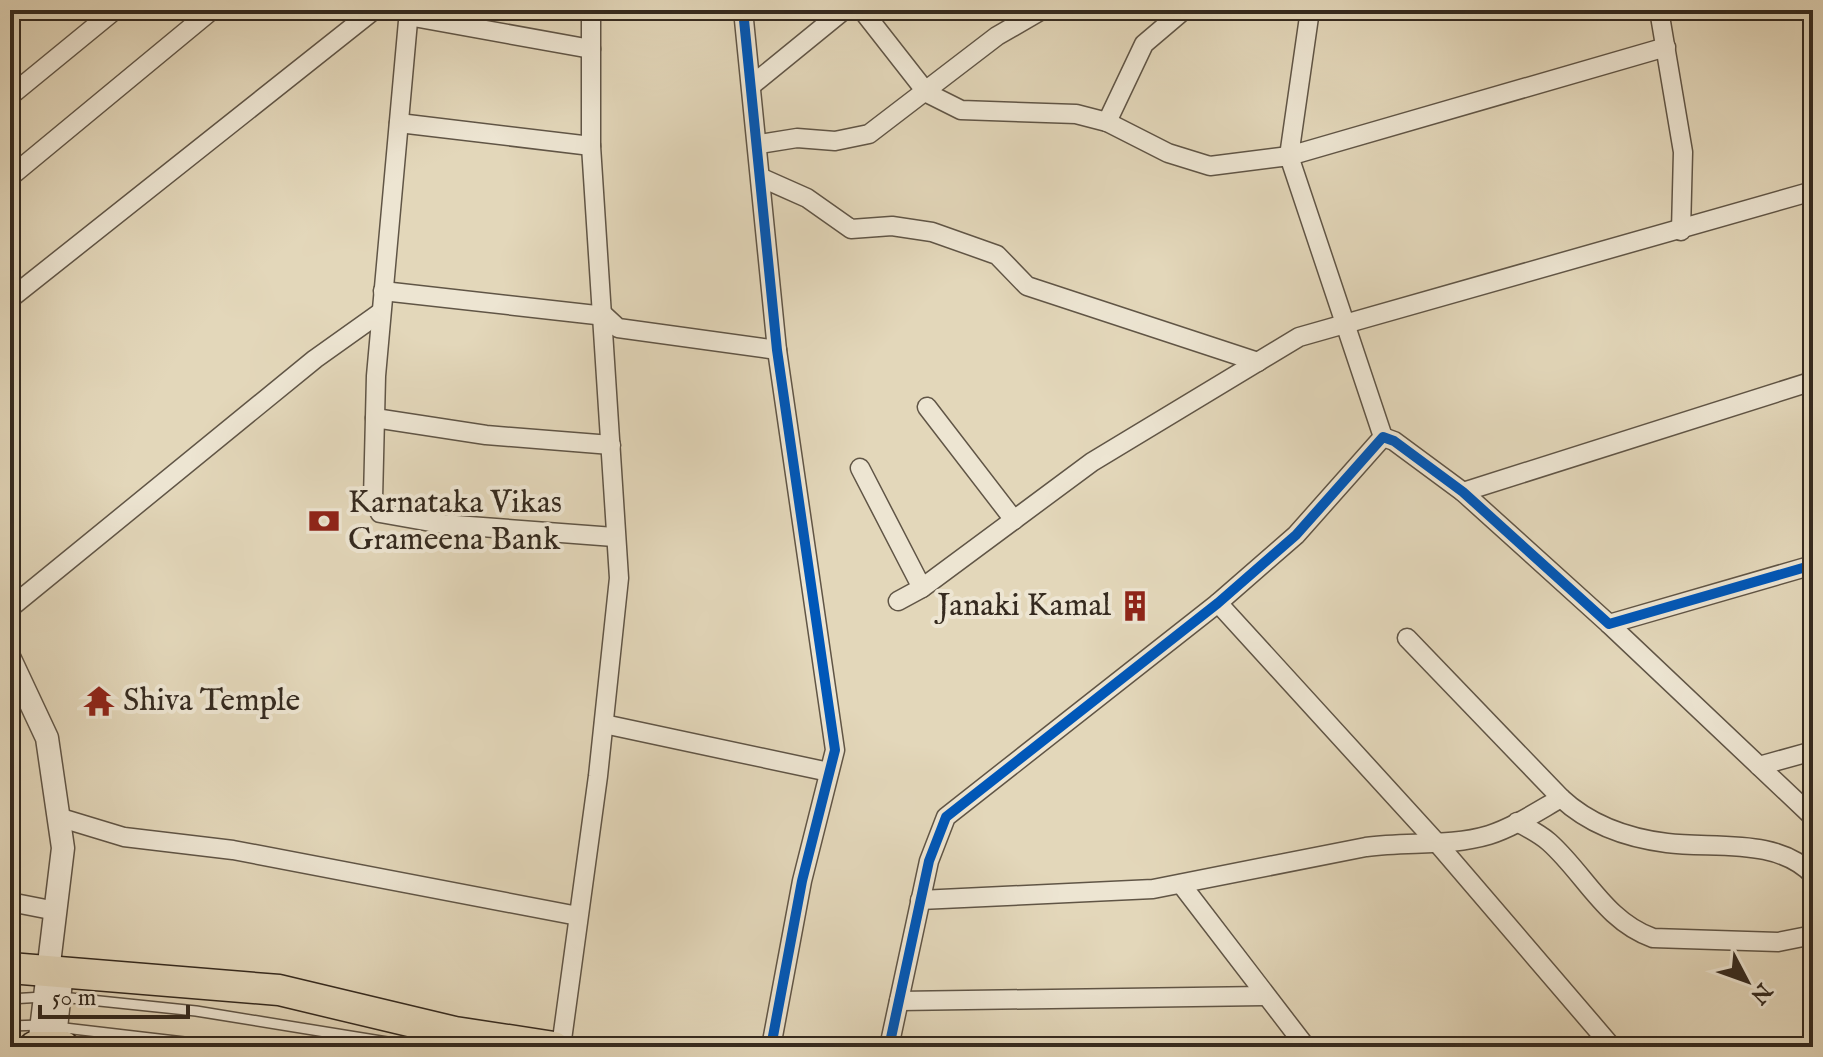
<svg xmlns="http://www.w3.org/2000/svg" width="1823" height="1057" font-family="'IM FELL English',serif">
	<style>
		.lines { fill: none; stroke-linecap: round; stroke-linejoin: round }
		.service-casing { stroke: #605546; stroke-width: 12 }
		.minor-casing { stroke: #605546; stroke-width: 21 }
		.tertiary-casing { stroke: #605546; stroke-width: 25 }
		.primary-casing { stroke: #352a1f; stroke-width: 33 }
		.service { stroke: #ede5d2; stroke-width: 9 }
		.minor { stroke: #ede5d2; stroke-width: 18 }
		.tertiary { stroke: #ede5d2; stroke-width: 22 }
		.primary { stroke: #e3d7ba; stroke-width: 30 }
		.cycleway-casing { stroke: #ede5d2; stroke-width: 15 }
		.cycleway { stroke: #0057b8; stroke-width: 10 }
		.labels { text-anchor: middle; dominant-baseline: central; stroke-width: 8; stroke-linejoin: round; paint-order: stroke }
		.poi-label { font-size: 32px; fill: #352a1f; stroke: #ede5d2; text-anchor: start }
	</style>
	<rect width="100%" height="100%" fill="#e3d7ba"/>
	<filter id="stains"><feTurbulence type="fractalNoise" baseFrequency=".0025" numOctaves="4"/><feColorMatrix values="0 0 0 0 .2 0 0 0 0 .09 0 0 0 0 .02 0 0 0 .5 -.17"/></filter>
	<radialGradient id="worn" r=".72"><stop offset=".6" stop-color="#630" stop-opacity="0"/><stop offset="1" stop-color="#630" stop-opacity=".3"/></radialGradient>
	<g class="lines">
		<defs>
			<g id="service">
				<path d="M 61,997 L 196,1011 L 418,1047"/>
				<path d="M 10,999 L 43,997"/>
				<path d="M 10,1026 L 41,1025"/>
				<path d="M 56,1027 L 227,1047"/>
			</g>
			<g id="minor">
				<path d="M 409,10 L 376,376 L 373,499 L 380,513 L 442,524 L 614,537"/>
				<path d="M 743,10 L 777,350 L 835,750 L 802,881 L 771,1047"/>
				<path d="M 862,10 L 927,93 L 961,110 L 1076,114 L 1107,122 L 1168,153 L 1210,166 L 1289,156 L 1383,437"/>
				<path d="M 1310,10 L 1289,156 L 1666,47"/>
				<path d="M 1659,10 L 1683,152 L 1681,231"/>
				<path d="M 408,16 L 591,49"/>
				<path d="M 752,85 L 844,10"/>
				<path d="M 10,96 L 115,10"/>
				<path d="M 1107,122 L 1144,44 L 1184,10"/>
				<path d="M 399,123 L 591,146"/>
				<path d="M 759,144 L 797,138 L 835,141 L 869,134 L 997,36 L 1042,10"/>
				<path d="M 10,177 L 212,10"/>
				<path d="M 762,178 L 807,198 L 851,229 L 892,226 L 932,232 L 997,255 L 1027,286 L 1258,362"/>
				<path d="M 383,291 L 605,316 L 618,328 L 777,350"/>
				<path d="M 10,299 L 374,10"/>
				<path d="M 927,407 L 1014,520"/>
				<path d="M 375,418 L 486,435 L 611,445"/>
				<path d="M 860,468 L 922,588"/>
				<path d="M 1463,492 L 1813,381"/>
				<path d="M 898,601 L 922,588 L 1092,462 L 1299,337 L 1813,191"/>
				<path d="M 1218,603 L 1438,844 L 1612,1047"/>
				<path d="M 10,608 L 315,359 L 381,312"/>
				<path d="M 1609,624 L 1813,817"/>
				<path d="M 1407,638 L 1561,798"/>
				<path d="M 604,724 L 829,772"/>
				<path d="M 1759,766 L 1813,751"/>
				<path d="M 58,817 L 124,837 L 233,850 L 578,916"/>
				<path d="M 1517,822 C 1528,828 1540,834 1549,842 C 1585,874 1605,921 1653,938 L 1778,942 L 1813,935"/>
				<path d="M 1181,884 L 1306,1047"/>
				<path d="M 920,900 L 1153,889 L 1366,847 C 1407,841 1449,847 1489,835 C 1514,827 1538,811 1561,798 C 1590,825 1627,838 1667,843 C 1714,849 1777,837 1813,875"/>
				<path d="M 10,902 L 56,911"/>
				<path d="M 899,1001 L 1264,996"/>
				<path d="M 56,1047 L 64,972"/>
				<path d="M 561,1047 L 598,776 L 619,578 L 591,146 L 591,10"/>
				<path d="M 889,1047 L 929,861 L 946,817 L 1218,603 L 1296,535 L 1383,437 L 1394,441 L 1463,492 L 1609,624 L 1813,565"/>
			</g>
			<path id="tertiary" d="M 10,659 L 47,738 L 63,848 L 39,1046"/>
			<g id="primary">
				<path d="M 10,968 L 279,990 L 455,1032 L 554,1047"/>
				<path d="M 34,1047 L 64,1047"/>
			</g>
		</defs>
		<!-- service casing -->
		<use href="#service" class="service-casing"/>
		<!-- minor casing -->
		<use href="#minor" class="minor-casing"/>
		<!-- tertiary casing -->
		<use href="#tertiary" class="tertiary-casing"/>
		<!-- primary casing -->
		<use href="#primary" class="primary-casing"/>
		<!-- service -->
		<use href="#service" class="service"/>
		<!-- minor -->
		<use href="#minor" class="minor"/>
		<!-- tertiary -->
		<use href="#tertiary" class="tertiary"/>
		<!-- primary -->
		<use href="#primary" class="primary"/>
		<defs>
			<g id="cycleway">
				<path d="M 743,10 L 777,350 L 835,750 L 802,881 L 771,1047"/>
				<path d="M 889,1047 L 929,861 L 946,817 L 1218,603 L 1296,535 L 1383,437 L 1394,441 L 1463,492 L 1609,624 L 1813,565"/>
			</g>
		</defs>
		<!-- cycleway casing -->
		<use href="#cycleway" class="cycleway-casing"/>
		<!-- cycleway -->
		<use href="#cycleway" class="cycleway"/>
	</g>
	<!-- icons -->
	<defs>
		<symbol id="bank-bare" viewBox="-9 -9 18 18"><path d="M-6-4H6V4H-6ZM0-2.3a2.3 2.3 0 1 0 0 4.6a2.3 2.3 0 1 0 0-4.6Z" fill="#8f2418" stroke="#ede5d2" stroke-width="2.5" paint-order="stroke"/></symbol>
		<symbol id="building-bare" viewBox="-9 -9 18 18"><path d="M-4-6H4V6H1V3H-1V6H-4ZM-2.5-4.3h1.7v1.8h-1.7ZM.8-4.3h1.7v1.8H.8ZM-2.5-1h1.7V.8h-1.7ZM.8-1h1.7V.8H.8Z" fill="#8f2418" stroke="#ede5d2" stroke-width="2.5" paint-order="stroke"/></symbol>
		<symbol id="temple-bare" viewBox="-9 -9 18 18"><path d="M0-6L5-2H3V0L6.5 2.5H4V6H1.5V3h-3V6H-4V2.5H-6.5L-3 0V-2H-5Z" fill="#8f2418" stroke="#ede5d2" stroke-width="2.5" paint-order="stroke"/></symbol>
	</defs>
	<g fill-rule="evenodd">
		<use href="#bank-bare" x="302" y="499" width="44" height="44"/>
		<use href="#building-bare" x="1113" y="584" width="44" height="44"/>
		<use href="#temple-bare" x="77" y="679" width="44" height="44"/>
	</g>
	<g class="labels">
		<!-- poi labels -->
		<g class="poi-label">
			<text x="348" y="503">Karnataka Vikas<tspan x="348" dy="37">Grameena Bank</tspan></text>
			<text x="1111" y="606" text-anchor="end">Janaki Kamal</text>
			<text x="123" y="701">Shiva Temple</text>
		</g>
	</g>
	<!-- margin -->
	<rect width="1823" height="1057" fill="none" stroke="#e3d7ba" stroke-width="40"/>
	<rect x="12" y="12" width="1799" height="1033" fill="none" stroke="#352a1f" stroke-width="4"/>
	<rect x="20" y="20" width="1783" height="1017" fill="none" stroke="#352a1f" stroke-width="2"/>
	<!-- north arrow -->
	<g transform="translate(1747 981) rotate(131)" stroke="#ede5d2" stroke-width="6" paint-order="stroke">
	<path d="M0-6L14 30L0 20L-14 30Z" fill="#352a1f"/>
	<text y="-12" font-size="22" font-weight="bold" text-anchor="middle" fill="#352a1f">N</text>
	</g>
	<!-- scale -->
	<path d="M40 1005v12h148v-12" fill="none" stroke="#352a1f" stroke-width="4"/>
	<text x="52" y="1005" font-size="24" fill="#352a1f" stroke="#ede5d2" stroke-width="6" paint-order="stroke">50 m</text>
	<rect width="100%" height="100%" filter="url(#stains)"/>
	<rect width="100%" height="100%" fill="url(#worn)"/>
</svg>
